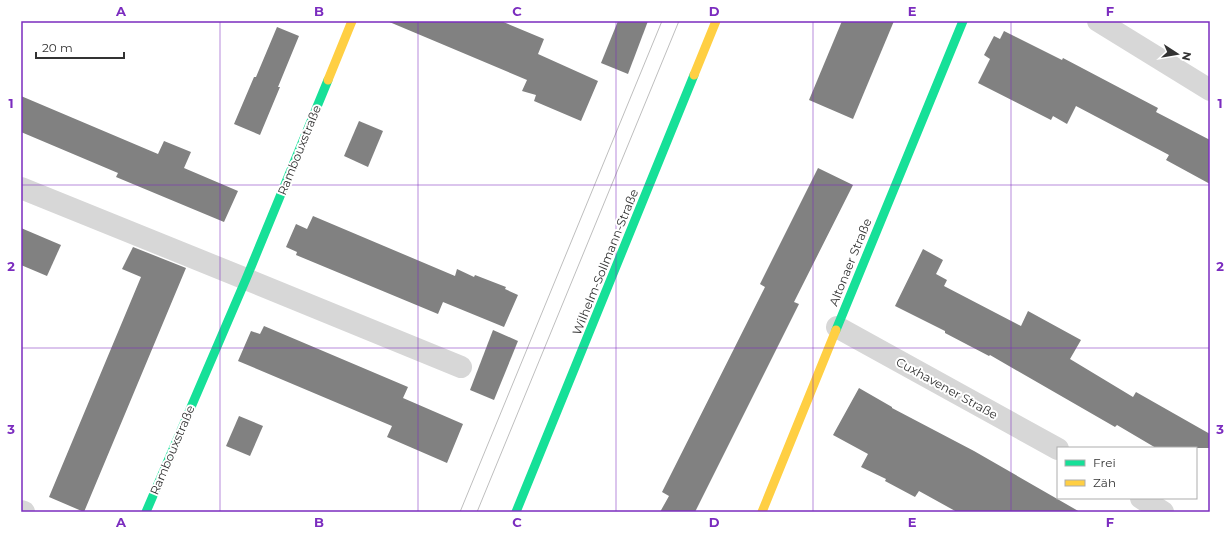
<svg xmlns="http://www.w3.org/2000/svg" width="1231" height="533" font-family="Montserrat,sans-serif">
	<style>
		.building { fill: #818181 }
		.lines { fill: none; stroke-linecap: round; stroke-linejoin: round }
		.street { stroke: #d7d7d7; stroke-width: 22 }
		.fast { stroke: #16e098; stroke-width: 9 }
		.slow { stroke: #ffcf43; stroke-width: 9 }
		.tram { stroke: #bebebe; stroke-width: 1 }
		.grid { fill: none; stroke: #7b2cbf; stroke-width: 1; stroke-opacity: 0.55 }
		.labels { text-anchor: middle; dominant-baseline: central; stroke-width: 4; stroke-linejoin: round; paint-order: stroke }
		.street-label { font-size: 12px; fill: #333; stroke: #fff }
		.neatline { fill: none; stroke: #7b2cbf; stroke-width: 1.5 }
		.grid-label { font-size: 13px; text-anchor: middle; font-weight: bold; fill: #7b2cbf }
	</style>
	<rect width="100%" height="100%" fill="#fff"/>
	<!-- building -->
	<g class="building">
		<path d="M 387,21 L 501,21 L 544,39 L 538,54 L 598,81 L 581,121 L 534,101 L 536,95 L 522,91 L 527,80 Z"/>
		<path d="M 618,21 L 648,21 L 628,74 L 601,63 Z"/>
		<path d="M 842,21 L 894,21 L 853,119 L 809,100 Z"/>
		<path d="M 277,27 L 299,36 L 278,87 L 280,87 L 260,135 L 234,124 L 254,77 L 256,77 Z"/>
		<path d="M 1004,31 L 1062,60 L 1063,58 L 1158,108 L 1156,112 L 1210,140 L 1210,184 L 1166,160 L 1169,155 L 1076,106 L 1067,124 L 1053,116 L 1051,120 L 978,83 L 990,59 L 984,55 L 994,36 L 1000,39 Z"/>
		<path d="M 21,96 L 158,154 L 164,141 L 191,152 L 184,168 L 238,191 L 224,222 L 116,177 L 118,173 L 21,132 Z"/>
		<path d="M 359,121 L 383,131 L 368,167 L 344,156 Z"/>
		<path d="M 818,168 L 853,185 L 794,302 L 799,304 L 695,512 L 660,512 L 669,496 L 662,492 L 765,287 L 760,284 Z"/>
		<path d="M 313,216 L 455,276 L 457,269 L 474,277 L 475,275 L 506,287 L 505,289 L 518,295 L 504,327 L 443,302 L 438,314 L 296,255 L 297,252 L 286,247 L 296,224 L 307,229 Z"/>
		<path d="M 21,228 L 61,245 L 47,276 L 21,265 Z"/>
		<path d="M 133,247 L 186,268 L 84,512 L 49,497 L 141,277 L 122,269 Z"/>
		<path d="M 923,249 L 943,260 L 936,274 L 947,280 L 944,286 L 1021,326 L 1028,311 L 1081,340 L 1070,359 L 1133,397 L 1136,392 L 1210,434 L 1210,448 L 1156,448 L 1117,425 L 1115,427 L 990,355 L 989,356 L 945,333 L 945,331 L 895,306 Z"/>
		<path d="M 264,326 L 408,387 L 403,398 L 463,424 L 447,463 L 387,437 L 392,426 L 238,361 L 251,331 L 260,334 Z"/>
		<path d="M 493,330 L 518,341 L 494,400 L 470,390 Z"/>
		<path d="M 859,388 L 892,407 L 892,408 L 974,451 L 1080,512 L 957,512 L 919,491 L 915,497 L 885,481 L 886,479 L 861,467 L 868,454 L 833,435 Z"/>
		<path d="M 239,416 L 263,426 L 250,456 L 226,446 Z"/>
	</g>
	<g class="lines">
		<!-- street -->
		<g class="street">
			<path d="M 1098,21 L 1210,90"/>
			<path d="M 21,188 L 246,279 L 461,367"/>
			<path d="M 837,327 L 1058,449"/>
			<path d="M 1141,498 L 1163,512"/>
			<path d="M 21,511 L 24,512"/>
		</g>
		<!-- fast -->
		<g class="fast">
			<path d="M 836,330 L 963,21"/>
			<path d="M 146,512 L 246,279 L 328,80"/>
			<path d="M 516,512 L 694,75"/>
		</g>
		<!-- slow -->
		<g class="slow">
			<path d="M 694,75 L 716,21"/>
			<path d="M 328,80 L 352,21"/>
			<path d="M 762,512 L 836,330"/>
		</g>
		<!-- tram -->
		<g class="tram">
			<path d="M 460,512 L 662,21"/>
			<path d="M 477,512 L 679,21"/>
		</g>
	</g>
	<!-- grid -->
	<path class="grid" d="M 220,21 L 220,512M 418,21 L 418,512M 616,21 L 616,512M 813,21 L 813,512M 1011,21 L 1011,512M 21,185 L 1210,185M 21,348 L 1210,348"/>
	<g class="labels">
		<!-- street labels -->
		<g class="street-label">
			<text transform="translate(299 150) rotate(-68)">Rambouxstraße</text>
			<text transform="translate(605 262) rotate(-68)">Wilhelm-Sollmann-Straße</text>
			<text transform="translate(850 262) rotate(-68)">Altonaer Straße</text>
			<text transform="translate(947 388) rotate(29)">Cuxhavener Straße</text>
			<text transform="translate(172 450) rotate(-67)">Rambouxstraße</text>
		</g>
	</g>
	<!-- border -->
	<rect width="1231" height="533" fill="none" stroke="#ffffff" stroke-width="44"/>
	<!-- legend -->
	<rect x="1057" y="447" width="140" height="52" fill="#ffffff" stroke="#adadad"/>
	<rect x="1065" y="460" width="20" height="6" fill="#16e098" stroke="#adadad"/>
	<text x="1093" y="467" font-size="12" fill="#333333">Frei</text>
	<rect x="1065" y="480" width="20" height="6" fill="#ffcf43" stroke="#adadad"/>
	<text x="1093" y="487" font-size="12" fill="#333333">Zäh</text>
	<!-- north arrow -->
	<g transform="translate(1177 54) rotate(102)" stroke="#ffffff" stroke-width="3" paint-order="stroke">
	<path d="M0-3L7 15L0 10L-7 15Z" fill="#333333"/>
	<text y="-6" font-size="11" font-weight="bold" text-anchor="middle" fill="#333333">N</text>
	</g>
	<!-- scale -->
	<path d="M36 52v6h88v-6" fill="none" stroke="#333333" stroke-width="2"/>
	<text x="42" y="52" font-size="12" fill="#333333" stroke="#ffffff" stroke-width="3" paint-order="stroke">20 m</text>
	<rect x="22" y="22" width="1187" height="489" class="neatline"/>
	<g class="grid-label">
		<text x="121" y="16">A</text>
		<text x="319" y="16">B</text>
		<text x="517" y="16">C</text>
		<text x="714" y="16">D</text>
		<text x="912" y="16">E</text>
		<text x="1110" y="16">F</text>
		<text x="11" y="108">1</text>
		<text x="1220" y="108">1</text>
		<text x="11" y="271">2</text>
		<text x="1220" y="271">2</text>
		<text x="11" y="434">3</text>
		<text x="1220" y="434">3</text>
		<text x="121" y="527">A</text>
		<text x="319" y="527">B</text>
		<text x="517" y="527">C</text>
		<text x="714" y="527">D</text>
		<text x="912" y="527">E</text>
		<text x="1110" y="527">F</text>
	</g>
</svg>
